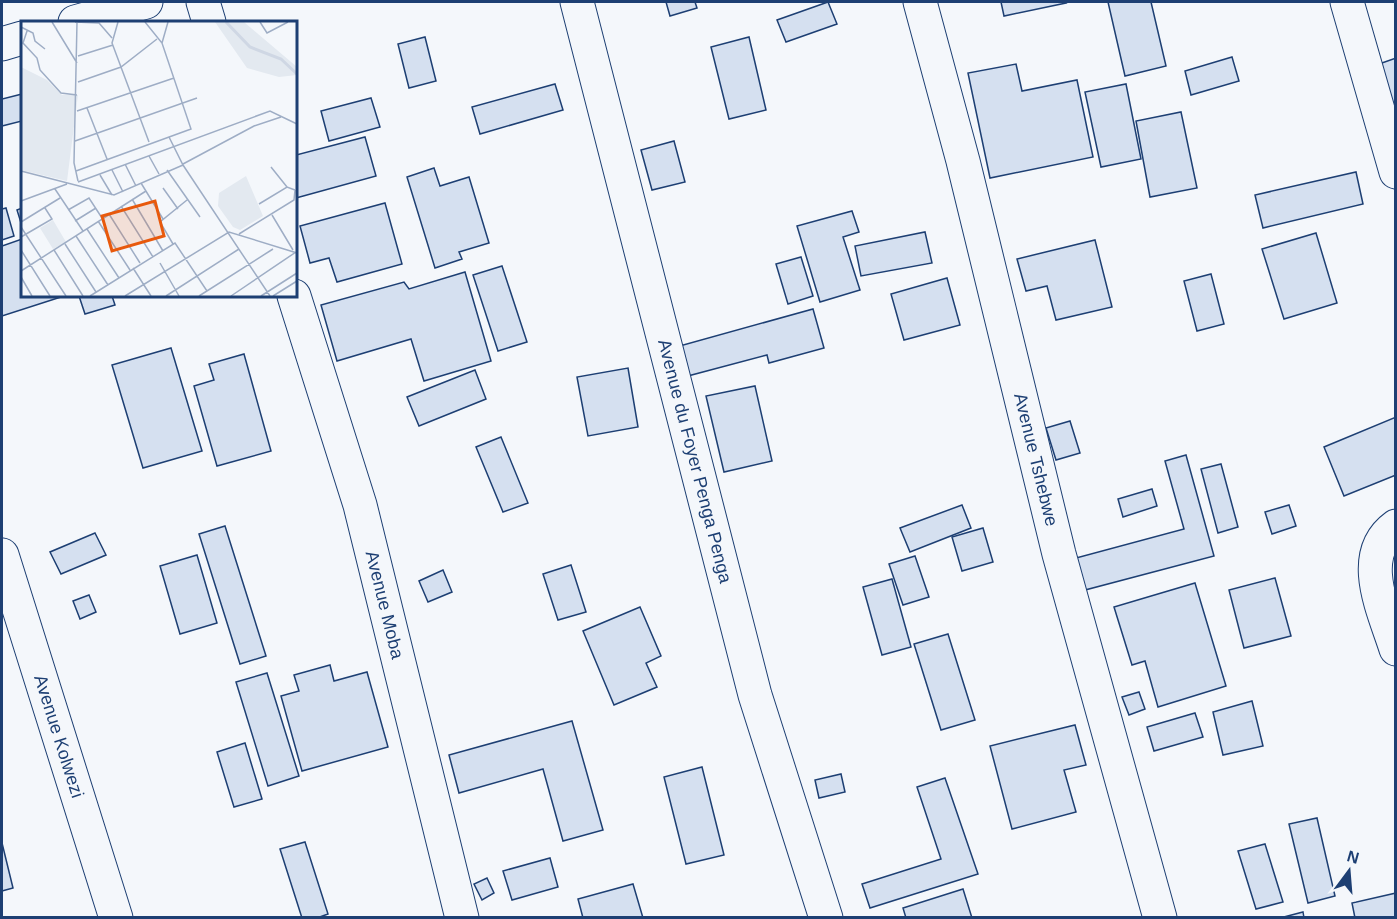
<svg xmlns="http://www.w3.org/2000/svg" width="1397" height="919" font-family="Helvetica,sans-serif">
	<style>
		.building { fill: #d5e0f0; stroke: #1d3f73; stroke-width: 1.5 }
		.lines { fill: none; stroke-linecap: round; stroke-linejoin: round }
		.minor-casing { stroke: #1d3f73; stroke-width: 35 }
		.minor { stroke: #f4f7fb; stroke-width: 33 }
		.labels { text-anchor: middle; dominant-baseline: central; stroke-width: 4.5; stroke-linejoin: round; paint-order: stroke }
		.street-label { font-size: 18px; fill: #1d3f73; stroke: #f4f7fb }
		.inset-river { fill: none; stroke: #cfd7e4; stroke-width: 3 }
		.inset-road { fill: none; stroke: #9eadc5; stroke-width: 1.5 }
		.view { fill: #e8590c; fill-opacity: 0.15; stroke: #e8590c; stroke-width: 3 }
		.inset-edge { fill: none; stroke: #1d3f73; stroke-width: 3 }
	</style>
	<rect width="100%" height="100%" fill="#f4f7fb"/>
	<!-- building -->
	<g class="building">
		<path d="M 666,2 L 695,2 L 697,8 L 670,16 Z"/>
		<path d="M 828,2 L 837,24 L 786,42 L 777,20 Z"/>
		<path d="M 1001,2 L 1065,2 L 1066,3 L 1004,16 Z"/>
		<path d="M 1108,2 L 1151,2 L 1166,66 L 1125,76 Z"/>
		<path d="M 425,37 L 436,81 L 409,88 L 398,44 Z"/>
		<path d="M 749,37 L 766,110 L 729,119 L 711,47 Z"/>
		<path d="M 1232,57 L 1239,81 L 1191,95 L 1185,71 Z"/>
		<path d="M 1396,58 L 1396,112 L 1379,64 Z"/>
		<path d="M 1016,64 L 1022,91 L 1077,80 L 1093,157 L 990,178 L 968,73 Z"/>
		<path d="M 555,84 L 563,110 L 480,134 L 472,107 Z"/>
		<path d="M 1126,84 L 1141,159 L 1101,167 L 1085,92 Z"/>
		<path d="M 22,94 L 22,121 L 2,126 L 2,99 Z"/>
		<path d="M 371,98 L 380,127 L 329,141 L 321,111 Z"/>
		<path d="M 1181,112 L 1197,188 L 1150,197 L 1136,121 Z"/>
		<path d="M 365,137 L 376,176 L 296,198 L 296,155 Z"/>
		<path d="M 674,141 L 685,182 L 652,190 L 641,150 Z"/>
		<path d="M 434,168 L 440,186 L 469,177 L 489,243 L 459,252 L 462,259 L 435,268 L 407,177 Z"/>
		<path d="M 1356,172 L 1363,204 L 1263,228 L 1255,195 Z"/>
		<path d="M 385,203 L 402,264 L 337,282 L 329,258 L 310,263 L 300,226 Z"/>
		<path d="M 6,208 L 14,236 L 2,240 L 2,209 Z"/>
		<path d="M 22,208 L 22,226 L 17,210 Z"/>
		<path d="M 852,211 L 859,232 L 843,237 L 860,290 L 820,302 L 797,226 Z"/>
		<path d="M 925,232 L 932,263 L 861,276 L 855,246 Z"/>
		<path d="M 1316,233 L 1337,303 L 1284,319 L 1262,249 Z"/>
		<path d="M 22,239 L 22,296 L 64,296 L 2,316 L 2,246 Z"/>
		<path d="M 1095,240 L 1112,307 L 1056,320 L 1047,286 L 1026,291 L 1017,259 Z"/>
		<path d="M 801,257 L 813,296 L 788,304 L 776,264 Z"/>
		<path d="M 502,266 L 527,342 L 498,351 L 473,275 Z"/>
		<path d="M 465,272 L 491,361 L 424,381 L 411,339 L 337,361 L 321,305 L 404,282 L 409,289 Z"/>
		<path d="M 1211,274 L 1224,324 L 1197,331 L 1184,281 Z"/>
		<path d="M 947,278 L 960,325 L 904,340 L 891,294 Z"/>
		<path d="M 79,296 L 112,296 L 115,305 L 85,314 Z"/>
		<path d="M 813,309 L 824,348 L 769,363 L 767,355 L 684,377 L 676,347 Z"/>
		<path d="M 171,348 L 202,451 L 143,468 L 112,365 Z"/>
		<path d="M 244,354 L 271,451 L 217,466 L 194,386 L 214,380 L 209,364 Z"/>
		<path d="M 628,368 L 638,427 L 588,436 L 577,377 Z"/>
		<path d="M 475,370 L 486,399 L 419,426 L 407,397 Z"/>
		<path d="M 755,386 L 772,461 L 724,472 L 706,396 Z"/>
		<path d="M 1396,417 L 1396,475 L 1344,496 L 1324,447 Z"/>
		<path d="M 1070,421 L 1080,453 L 1056,460 L 1046,428 Z"/>
		<path d="M 501,437 L 528,503 L 503,512 L 476,447 Z"/>
		<path d="M 1186,455 L 1214,556 L 1085,590 L 1076,558 L 1184,529 L 1165,461 Z"/>
		<path d="M 1221,464 L 1238,527 L 1218,533 L 1201,469 Z"/>
		<path d="M 1152,489 L 1157,506 L 1123,517 L 1118,499 Z"/>
		<path d="M 962,505 L 971,528 L 910,552 L 900,528 Z"/>
		<path d="M 1289,505 L 1296,526 L 1272,534 L 1265,512 Z"/>
		<path d="M 225,526 L 266,656 L 240,664 L 199,534 Z"/>
		<path d="M 983,528 L 993,562 L 962,571 L 952,537 Z"/>
		<path d="M 95,533 L 106,555 L 61,574 L 50,552 Z"/>
		<path d="M 197,555 L 217,623 L 180,634 L 160,566 Z"/>
		<path d="M 915,556 L 929,597 L 903,605 L 889,564 Z"/>
		<path d="M 571,565 L 586,612 L 558,620 L 543,574 Z"/>
		<path d="M 443,570 L 452,592 L 428,602 L 419,581 Z"/>
		<path d="M 1275,578 L 1291,636 L 1244,648 L 1229,590 Z"/>
		<path d="M 892,579 L 911,647 L 882,655 L 863,587 Z"/>
		<path d="M 1195,583 L 1226,686 L 1158,707 L 1145,661 L 1132,665 L 1114,607 Z"/>
		<path d="M 89,595 L 96,612 L 80,619 L 73,601 Z"/>
		<path d="M 640,607 L 661,656 L 646,663 L 657,687 L 614,705 L 583,631 Z"/>
		<path d="M 948,634 L 975,720 L 941,730 L 914,644 Z"/>
		<path d="M 330,665 L 334,681 L 367,672 L 388,747 L 302,771 L 281,696 L 299,691 L 294,675 Z"/>
		<path d="M 267,673 L 299,776 L 268,786 L 236,682 Z"/>
		<path d="M 1139,692 L 1145,709 L 1129,715 L 1122,697 Z"/>
		<path d="M 1252,701 L 1263,746 L 1223,755 L 1213,712 Z"/>
		<path d="M 1195,713 L 1203,737 L 1154,751 L 1147,727 Z"/>
		<path d="M 572,721 L 603,830 L 563,841 L 543,769 L 459,793 L 449,755 Z"/>
		<path d="M 1075,725 L 1086,765 L 1064,770 L 1076,812 L 1012,829 L 990,746 Z"/>
		<path d="M 245,743 L 262,799 L 234,807 L 217,752 Z"/>
		<path d="M 702,767 L 724,855 L 686,864 L 664,777 Z"/>
		<path d="M 841,774 L 845,792 L 819,798 L 815,780 Z"/>
		<path d="M 945,778 L 978,874 L 870,908 L 862,884 L 941,859 L 917,787 Z"/>
		<path d="M 1317,818 L 1335,896 L 1308,903 L 1289,824 Z"/>
		<path d="M 305,842 L 328,914 L 317,918 L 302,918 L 280,849 Z"/>
		<path d="M 2,843 L 13,888 L 2,891 Z"/>
		<path d="M 1265,844 L 1283,902 L 1256,909 L 1238,851 Z"/>
		<path d="M 550,858 L 558,887 L 512,900 L 503,871 Z"/>
		<path d="M 487,878 L 494,893 L 482,900 L 474,884 Z"/>
		<path d="M 633,884 L 643,918 L 583,918 L 578,899 Z"/>
		<path d="M 963,889 L 972,918 L 906,918 L 903,908 Z"/>
		<path d="M 1396,893 L 1396,918 L 1355,918 L 1352,903 Z"/>
		<path d="M 1303,912 L 1304,918 L 1280,918 Z"/>
	</g>
	<g class="lines">
		<defs>
			<g id="minor">
				<path d="M 203,2 L 209,22"/>
				<path id="s1" d="M 577,2 L 755,695 L 826,918"/>
				<path id="s2" d="M 920,2 L 963,161 L 1059,554 L 1160,918"/>
				<path d="M 1347,2 L 1396,172"/>
				<path d="M 75,22 L 146,2"/>
				<path d="M 2,44 L 22,38"/>
				<path id="s3" d="M 294,296 L 360,505 L 462,918"/>
				<path d="M 1396,526 C 1356,555 1384,611 1396,649"/>
				<path id="s4" d="M 2,555 L 116,918"/>
			</g>
		</defs>
		<!-- minor casing -->
		<use href="#minor" class="minor-casing"/>
		<!-- minor -->
		<use href="#minor" class="minor"/>
	</g>
	<g class="labels">
		<!-- street labels -->
		<g class="street-label">
			<text stroke="none"><textPath href="#s2" startOffset="472">Avenue Tshebwe</textPath></text>
			<text stroke="none"><textPath href="#s1" startOffset="474">Avenue du Foyer Penga Penga</textPath></text>
			<text stroke="none"><textPath href="#s3" startOffset="322">Avenue Moba</textPath></text>
			<text stroke="none"><textPath href="#s4" startOffset="190">Avenue Kolwezi</textPath></text>
		</g>
	</g>
	<!-- overview -->
	<g transform="translate(21 21)">
		<rect width="276" height="276" fill="#f4f7fb"/>
		<path d="M 194,1 L 223,1 L 276,46 L 276,54 L 258,56 L 226,47 ZM 0,46 L 26,59 L 41,74 L 57,74 L 46,160 L 0,149 ZM 225,155 L 242,195 L 219,209 L 212,206 L 197,185 L 198,172 ZM 32,199 L 45,221 L 32,228 L 19,207 Z" fill="#e3e9f0"/>
		<path class="inset-river" d="M 205,1 L 229,26 L 260,38 L 276,53"/>
		<path class="inset-road" d="M 31,1 L 56,42M 54,1 L 78,2 L 91,17M 56,1 L 53,142 L 57,160M 97,1 L 91,22 L 128,121M 239,1 L 246,12 L 267,1M 0,6 L 12,12 L 14,20 L 24,28M 6,10 L 2,22 L 16,37 L 19,49 L 40,72 L 56,74M 141,22 L 147,1M 57,35 L 92,24M 57,61 L 100,46 L 136,18M 66,87 L 86,138M 56,90 L 153,57M 148,116 L 162,144 L 249,275M 54,120 L 176,77M 128,135 L 138,153M 104,143 L 115,165M 162,143 L 233,105 L 260,96M 250,146 L 266,166M 91,149 L 102,171M 146,149 L 179,196M 0,150 L 93,174 L 162,144M 55,150 L 170,108 L 141,22 L 124,1M 79,154 L 91,174M 57,161 L 249,90 L 276,103M 120,162 L 142,198M 142,167 L 157,188M 34,168 L 62,210M 111,178 L 142,230M 0,180 L 46,163M 238,183 L 266,166 L 274,169M 100,185 L 132,236M 47,189 L 68,177 L 81,197M 88,193 L 119,242M 251,194 L 272,229M 54,200 L 75,187M 77,200 L 109,249M 0,201 L 39,177M 0,206 L 45,275M 66,208 L 98,257M 218,213 L 273,179 L 274,169M 55,215 L 87,264M 0,216 L 31,198 L 24,187M 44,223 L 75,271M 152,223 L 139,201 L 166,179M 0,229 L 29,275M 33,229 L 62,275M 139,242 L 158,275M 112,247 L 130,275M 0,250 L 125,170M 0,256 L 11,275M 69,275 L 154,222 L 186,270M 104,275 L 208,211 L 276,232M 145,275 L 218,228M 178,275 L 252,228M 210,275 L 275,231M 240,275 L 276,252M 252,275 L 276,260"/>
		<path class="view" d="M 134,180 L 143,215 L 91,230 L 81,195 Z"/>
		<rect width="276" height="276" class="inset-edge"/>
	</g>
	<!-- border -->
	<rect width="1397" height="919" fill="none" stroke="#1d3f73" stroke-width="6"/>
	<!-- north arrow -->
	<g transform="translate(1349 871) rotate(16)" stroke="#f4f7fb" stroke-width="4.5" paint-order="stroke">
	<path d="M0-4.5L10 22L0 15L-10 22Z" fill="#1d3f73"/>
	<text y="-9" font-size="16" font-weight="bold" text-anchor="middle" fill="#1d3f73">N</text>
	</g>
</svg>
